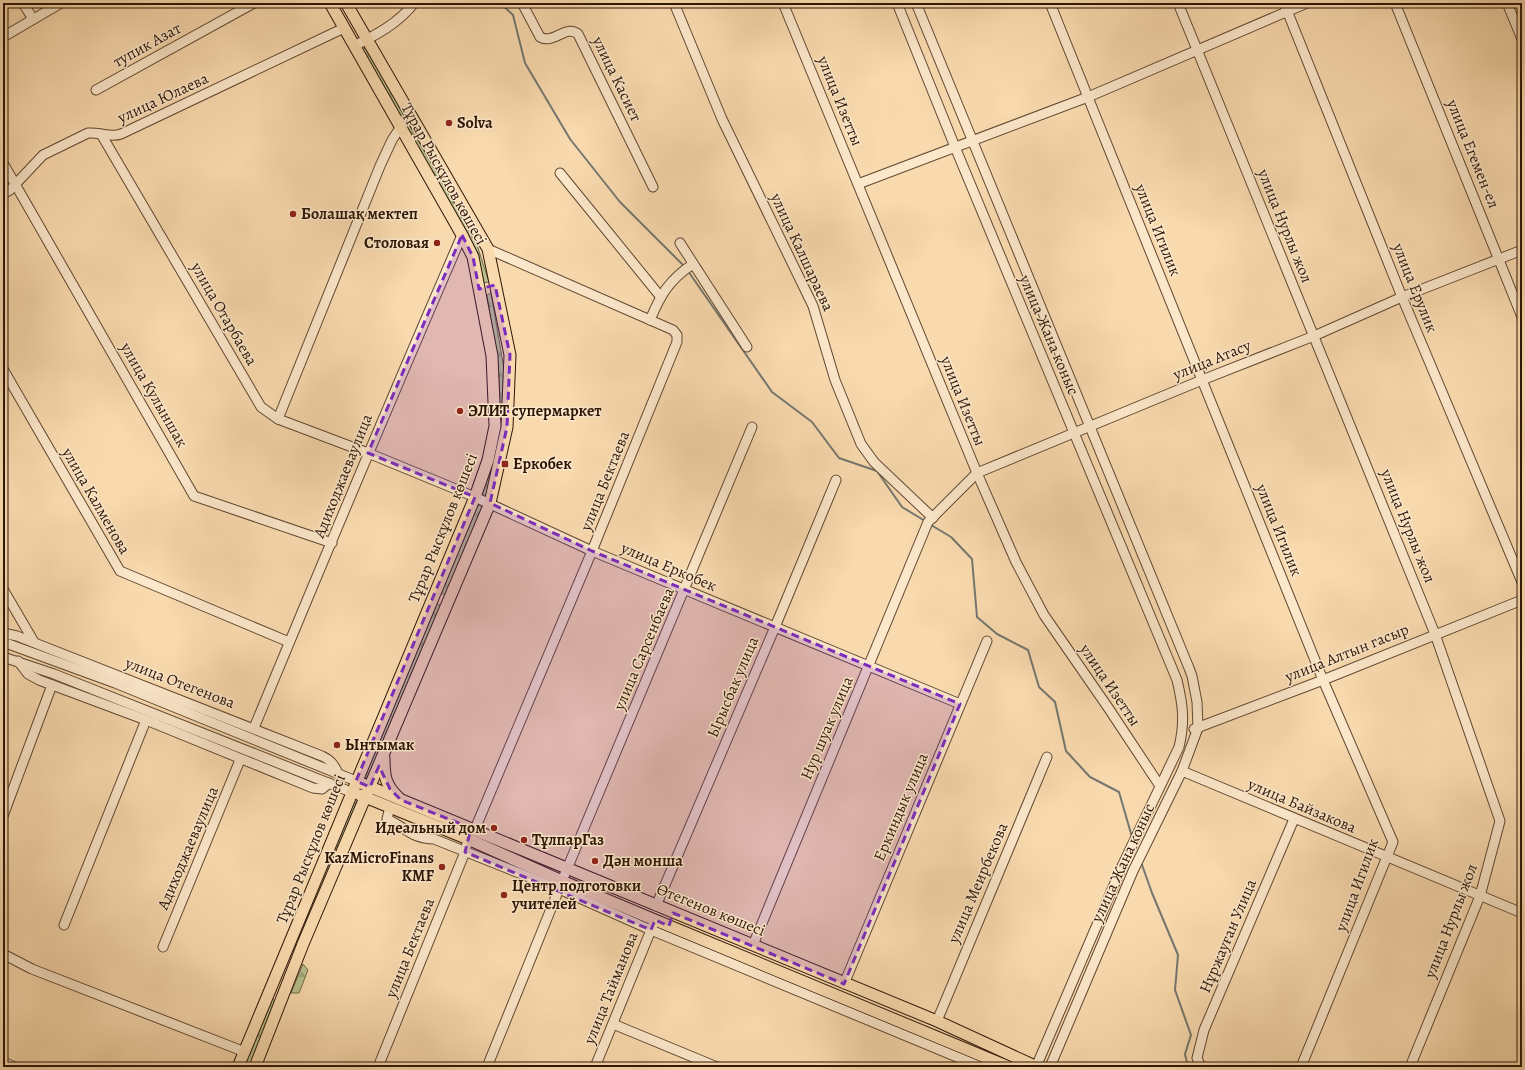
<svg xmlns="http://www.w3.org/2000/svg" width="1525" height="1070" font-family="Alegreya,serif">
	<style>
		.forest { fill: url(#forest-firs); stroke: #726b4a }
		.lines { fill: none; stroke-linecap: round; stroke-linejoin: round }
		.stream { stroke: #747770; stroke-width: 2 }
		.minor-casing { stroke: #604630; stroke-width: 11 }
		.major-casing { stroke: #2d1506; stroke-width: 13 }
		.minor { stroke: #fbe7ca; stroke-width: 9 }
		.major { stroke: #f9daae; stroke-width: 11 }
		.marked { fill: #7b2cbf; fill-opacity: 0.2; stroke: #7b2cbf; stroke-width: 3; stroke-dasharray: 8 5; stroke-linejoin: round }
		.poi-dot { fill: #8f2418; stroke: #fbe7ca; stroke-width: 1.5 }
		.labels { text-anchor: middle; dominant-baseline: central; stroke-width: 3; stroke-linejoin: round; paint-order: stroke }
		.street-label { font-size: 16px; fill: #2d1506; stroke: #fbe7ca }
		.poi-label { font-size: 16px; font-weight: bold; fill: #2d1506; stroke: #fbe7ca; text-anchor: start }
	</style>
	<defs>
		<pattern id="forest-firs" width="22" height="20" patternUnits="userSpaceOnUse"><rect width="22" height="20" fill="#b8c18f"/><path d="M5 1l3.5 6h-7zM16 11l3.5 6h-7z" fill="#9ea57a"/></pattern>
	</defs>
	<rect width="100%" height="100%" fill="#f9daae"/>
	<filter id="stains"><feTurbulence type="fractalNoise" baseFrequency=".005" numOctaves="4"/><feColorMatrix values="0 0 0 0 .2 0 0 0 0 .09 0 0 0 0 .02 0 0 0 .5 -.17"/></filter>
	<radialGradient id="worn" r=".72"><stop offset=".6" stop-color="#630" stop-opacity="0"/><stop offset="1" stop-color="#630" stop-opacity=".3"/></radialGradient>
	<!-- forest -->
	<g class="forest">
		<path d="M 366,47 L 477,245 L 489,282 L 483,283 L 362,50 Z"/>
		<path d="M 491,293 L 505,375 L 503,427 L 487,496 L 481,494 L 499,425 L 499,376 L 487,295 Z"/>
		<path d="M 478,505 L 483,508 L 446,595 L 440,593 Z"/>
		<path d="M 437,604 L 443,606 L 370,779 L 363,777 Z"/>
		<path d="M 354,802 L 359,804 L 302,940 L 297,938 Z"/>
		<path d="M 303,964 L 308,970 L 299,993 L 291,993 Z"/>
		<path d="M 271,999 L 277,1001 L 250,1067 L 244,1067 Z"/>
	</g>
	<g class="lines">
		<!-- stream -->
		<g class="stream">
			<path d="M 500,3 L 513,15 L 525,63 L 570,139 L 620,202 L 684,266"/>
			<path d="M 688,271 L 772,392 L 812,422 L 839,458 L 877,471 L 902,507 L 925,521"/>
			<path d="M 931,525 L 951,537 L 972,559 L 977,617 L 997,634 L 1028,650 L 1039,687 L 1055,702 L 1066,751 L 1090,777 L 1119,792 L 1132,837"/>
			<path d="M 1141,862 L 1152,893 L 1178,955 L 1175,990 L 1191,1035 L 1185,1054 L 1188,1067"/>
		</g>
		<defs>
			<g id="minor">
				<path d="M 23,3 L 33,19"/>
				<path d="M 522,3 L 540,37 C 553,45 566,24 578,34 L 653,187"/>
				<path d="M 674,3 L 722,119 L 813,306 L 835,380 L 861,444 L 874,462 L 933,518"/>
				<path d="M 783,3 L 977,473 L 1016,562 L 1044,615 L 1109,709 L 1160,786"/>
				<path d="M 897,3 L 955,147 L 1177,680 C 1183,705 1185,722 1179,747 L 1123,864 L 1036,1067"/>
				<path d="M 916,3 L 1189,668 L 1192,676 L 1197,702 L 1198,728 L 1182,771 L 1133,871 L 1050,1067"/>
				<path d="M 1050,3 L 1323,680 L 1393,842 L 1301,1067"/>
				<path d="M 1178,3 L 1435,634 L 1500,821 L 1480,896 L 1410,1067"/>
				<path d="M 1284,3 L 1402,297 L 1522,582"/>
				<path d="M 1395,3 L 1522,317"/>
				<path d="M 1507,3 L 1522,39"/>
				<path d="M 3,37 L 61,3"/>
				<path d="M 354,46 C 376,35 399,23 414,3"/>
				<path d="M 96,90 L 254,3"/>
				<path d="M 101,134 L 261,407 L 278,419 L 368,453 L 475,497 L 592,551 L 960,704"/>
				<path d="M 3,163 L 194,496 L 332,543"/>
				<path d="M 560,173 L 660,296"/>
				<path d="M 858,184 L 1088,97 L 1307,3"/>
				<path d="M 3,194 L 10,190 L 43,155 L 88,133 C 100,132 110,138 121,134 L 344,28"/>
				<path d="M 680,243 L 747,347"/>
				<path d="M 650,320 C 661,294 669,280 693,264"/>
				<path d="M 3,369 L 120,571 L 289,642"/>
				<path d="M 278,419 L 380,166 L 392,140 L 400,128"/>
				<path d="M 3,589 L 34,642"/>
				<path d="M 3,633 L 17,636 L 322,756 C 331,760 334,765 338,773"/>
				<path d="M 3,642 L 115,683 L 356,781"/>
				<path d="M 3,657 L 54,674 L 351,792"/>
				<path d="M 18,661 L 28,674 L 39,680 L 146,720 L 313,788 L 322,789 L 329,783"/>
				<path d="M 254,728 C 322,563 391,399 462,235"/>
				<path d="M 1194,729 L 1323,680 L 1522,600"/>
				<path d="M 1182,771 L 1522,913"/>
				<path d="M 390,807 L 387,819 C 405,827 412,839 434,839 L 559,889 L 651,930 L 981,1067"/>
				<path d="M 3,816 L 52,685"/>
				<path d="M 475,829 L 592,551 L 677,342 L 677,335 L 673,330 L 488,249"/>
				<path d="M 562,881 L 752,427"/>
				<path d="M 656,906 L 775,627 L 836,480"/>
				<path d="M 64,925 L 146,720"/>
				<path d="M 753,945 L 928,522 L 977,473 L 1202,380 L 1314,336 L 1402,297 L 1522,250"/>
				<path d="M 163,947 L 240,760"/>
				<path d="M 3,954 L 32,969 L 245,1052"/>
				<path d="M 844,984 L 987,641"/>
				<path d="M 937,1021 L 1047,757"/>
				<path d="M 613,1024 L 717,1067"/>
				<path d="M 3,1062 L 15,1067"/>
				<path d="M 378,1067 L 465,852 L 468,839"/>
				<path d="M 487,1067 L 559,889"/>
				<path d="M 595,1067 L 653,925"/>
				<path d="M 1201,1067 L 1197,1058 L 1204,1030 L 1294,819"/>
				<path d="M 1521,1067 L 1522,1065"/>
			</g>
			<g id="major">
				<path d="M 384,758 C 384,775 385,785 398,797"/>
				<path d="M 363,784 L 937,1021 L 1037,1067"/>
				<path d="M 360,795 L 468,839 L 562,881 L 655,920 L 1009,1067"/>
				<path d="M 238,1067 L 475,497 L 488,460 L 495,426 L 492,356 L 473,257 L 462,235 L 330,3"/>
				<path d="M 255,1067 L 303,944 L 490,503 L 507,427 L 510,355 L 488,249 L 346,3"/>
			</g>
		</defs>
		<!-- minor casing -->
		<use href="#minor" class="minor-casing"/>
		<!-- major casing -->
		<use href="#major" class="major-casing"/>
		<!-- minor -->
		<use href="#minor" class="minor"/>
		<!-- major -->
		<use href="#major" class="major"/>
	</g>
	<!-- marked area -->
	<path class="marked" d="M 462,235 L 473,257 L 479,289 L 495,285 L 510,355 L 507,427 L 490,503 L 592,551 L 960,704 L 844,984 L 673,913 L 669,926 L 655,920 L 651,930 L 465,852 L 471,828 L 401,800 L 390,789 L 379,766 L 370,787 L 356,781 L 475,497 L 368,453 Z"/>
	<!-- markers -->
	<g class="poi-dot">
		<circle cx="449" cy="123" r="4"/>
		<circle cx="293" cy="214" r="4"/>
		<circle cx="437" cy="243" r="4"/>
		<circle cx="460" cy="411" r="4"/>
		<rect x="501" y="460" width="8" height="8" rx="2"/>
		<circle cx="337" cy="745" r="4"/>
		<circle cx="494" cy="828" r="4"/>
		<circle cx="524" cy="840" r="4"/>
		<circle cx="595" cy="861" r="4"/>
		<circle cx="442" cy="867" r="4"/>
		<circle cx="504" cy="895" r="4"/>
	</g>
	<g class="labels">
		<!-- street labels -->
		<g class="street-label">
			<text transform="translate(147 45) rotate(-29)">тупик Азат</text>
			<text transform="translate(617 79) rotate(64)">улица Касиет</text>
			<text transform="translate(163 98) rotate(-25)">улица Юлаева</text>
			<text transform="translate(840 101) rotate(68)">улица Изетты</text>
			<text transform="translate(1473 154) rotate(68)">улица Егемен-ел</text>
			<text transform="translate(444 174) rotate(61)">Тұрар Рыскұлов көшесі</text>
			<text transform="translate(1285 226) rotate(68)">улица Нурлы жол</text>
			<text transform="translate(1158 230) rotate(68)">улица Игилик</text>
			<text transform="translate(802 252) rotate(65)">улица Калшараева</text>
			<text transform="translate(1415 288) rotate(68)">улица Ерулик</text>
			<text transform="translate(224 314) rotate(60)">улица Отарбаева</text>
			<text transform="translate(1049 335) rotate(67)">улица Жана коныс</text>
			<text transform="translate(1212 360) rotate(-22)">улица Атасу</text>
			<text transform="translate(154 395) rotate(60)">улица Кулыншак</text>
			<text transform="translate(963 401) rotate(68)">улица Изетты</text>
			<text transform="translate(343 476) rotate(-68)">Адиходжаеваулица</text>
			<text transform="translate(605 481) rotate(-68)">улица Бектаева</text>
			<text transform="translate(96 501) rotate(60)">улица Калменова</text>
			<text transform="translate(1408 526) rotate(68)">улица Нурлы жол</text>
			<text transform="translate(443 528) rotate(-68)">Тұрар Рыскұлов көшесі</text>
			<text transform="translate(1279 530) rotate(68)">улица Игилик</text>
			<text transform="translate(669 567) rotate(23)">улица Еркобек</text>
			<text transform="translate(644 649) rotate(-67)">улица Сарсенбаева</text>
			<text transform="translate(1347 653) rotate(-22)">улица Алтын гасыр</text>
			<text transform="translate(180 683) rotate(21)">улица Отегенова</text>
			<text transform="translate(1110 685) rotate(56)">улица Изетты</text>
			<text transform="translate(733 687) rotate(-67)">Ырысбак улица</text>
			<text transform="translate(827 728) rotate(-67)">Нур шуак улица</text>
			<text transform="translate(1302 806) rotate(23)">улица Байзакова</text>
			<text transform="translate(901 807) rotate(-67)">Еркиндык улица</text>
			<text transform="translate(188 848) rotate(-67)">Адиходжаеваулица</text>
			<text transform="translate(311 849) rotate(-68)">Тұрар Рыскұлов көшесі</text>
			<text transform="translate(1123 863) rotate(-65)">улица Жана коныс</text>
			<text transform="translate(978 883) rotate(-67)">улица Меирбекова</text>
			<text transform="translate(1357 885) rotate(-70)">улица Игилик</text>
			<text transform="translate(711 910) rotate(22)">Өтегенов көшесі</text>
			<text transform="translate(1451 921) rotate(-69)">улица Нурлы жол</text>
			<text transform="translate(1228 936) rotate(-67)">Нұржауған Улица</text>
			<text transform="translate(410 948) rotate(-68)">улица Бектаева</text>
			<text transform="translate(611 988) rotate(-68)">улица Тайманова</text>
		</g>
		<!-- poi labels -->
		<g class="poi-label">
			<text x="457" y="123">Solva</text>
			<text x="301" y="214">Болашақ мектеп</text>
			<text x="429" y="243" text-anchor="end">Столовая</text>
			<text x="468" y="411">ЭЛИТ супермаркет</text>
			<text x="513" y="464">Еркобек</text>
			<text x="345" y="745">Ынтымак</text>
			<text x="486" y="828" text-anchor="end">Идеальный дом</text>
			<text x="532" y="840">ТұлпарГаз</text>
			<text x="434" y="858" text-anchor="end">KazMicroFinans<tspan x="434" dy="18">KMF</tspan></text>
			<text x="603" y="861">Дән монша</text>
			<text x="512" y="886">Центр подготовки<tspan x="512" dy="18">учителей</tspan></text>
		</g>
	</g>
	<!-- margin -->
	<rect width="1525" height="1070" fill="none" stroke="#f9daae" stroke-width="16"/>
	<rect x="4" y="4" width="1517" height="1062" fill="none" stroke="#2d1506" stroke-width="2"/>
	<rect x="8" y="8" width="1509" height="1054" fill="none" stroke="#2d1506"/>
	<rect width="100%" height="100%" filter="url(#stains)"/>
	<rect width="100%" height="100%" fill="url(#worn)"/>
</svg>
